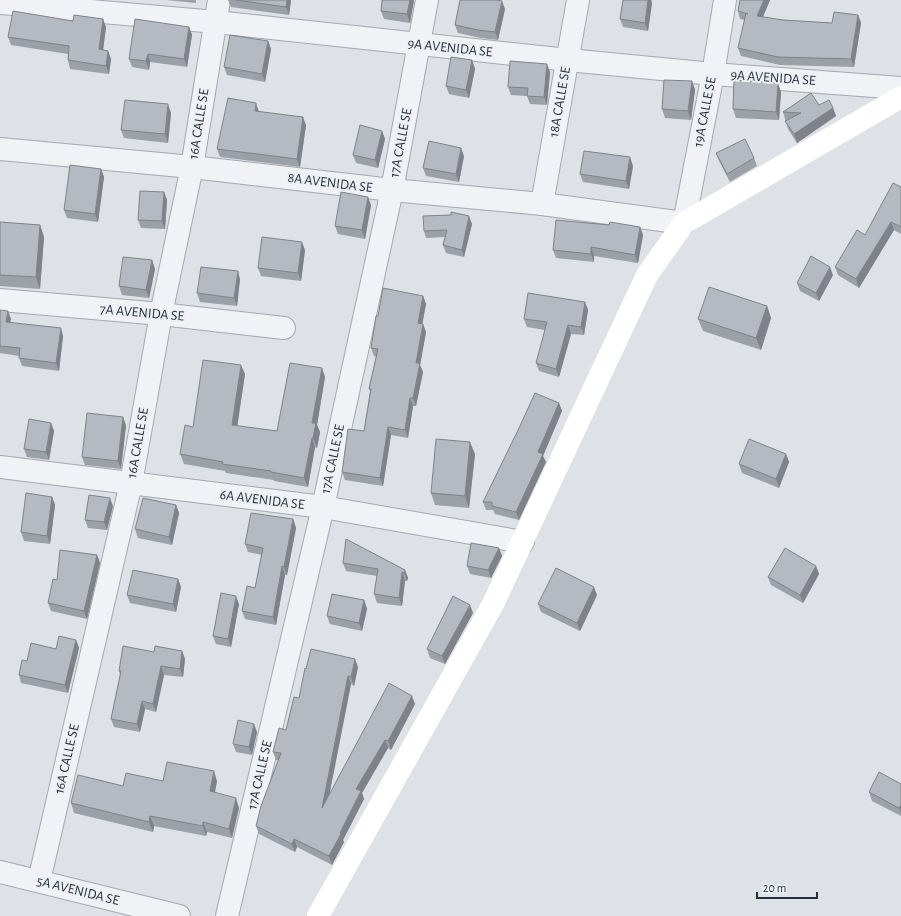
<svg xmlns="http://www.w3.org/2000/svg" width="901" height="916" font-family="'Alegreya Sans',sans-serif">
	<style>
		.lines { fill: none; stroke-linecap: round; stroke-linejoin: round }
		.street-casing { stroke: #a4a8af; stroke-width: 24 }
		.street { stroke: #f0f2f5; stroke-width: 22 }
		.secondary { stroke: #fff; stroke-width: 22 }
		.wall { fill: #9ca0a7 }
		.shaded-wall { fill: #7f8288 }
		.building { fill: #b5bac2; stroke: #7f8288 }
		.labels { text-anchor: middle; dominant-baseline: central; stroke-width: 4; stroke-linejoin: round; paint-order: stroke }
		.street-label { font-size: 14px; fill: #282f3b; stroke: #edf0f4 }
	</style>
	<rect width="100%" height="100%" fill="#dee1e6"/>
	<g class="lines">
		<defs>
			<g id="street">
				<path d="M 0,3 L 216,22 L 568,60 L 713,74 L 901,88"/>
				<path d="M 0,149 L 192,167 L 392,190 L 542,204 L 684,223 L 713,74 L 725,0"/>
				<path d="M 542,204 L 578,0"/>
				<path d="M 0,300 L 161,314 L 284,328"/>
				<path d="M 0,467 L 323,507 L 523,542"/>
				<path d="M 0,872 L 179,916"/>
				<path d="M 39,881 L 131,483 L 161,314 L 192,167 L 219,0"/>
				<path d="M 227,916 L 323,507 L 392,190 L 427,0"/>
			</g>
		</defs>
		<!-- street casing -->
		<use href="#street" class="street-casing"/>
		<!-- street -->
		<use href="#street" class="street"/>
		<!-- secondary -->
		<path class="secondary" d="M 318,916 L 493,604 L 647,275 L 684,223 L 901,97"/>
	</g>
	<!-- wall -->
	<g class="wall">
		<path d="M 166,0 L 196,0 L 196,3 Z"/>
		<path d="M 228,0 L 291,0 L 289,15 L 231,7 Z"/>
		<path d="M 414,0 L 410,23 L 384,19 L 381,11 Z"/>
		<path d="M 623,0 L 651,0 L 652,3 L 648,31 L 623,27 L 620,19 Z"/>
		<path d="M 770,0 L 763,17 L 783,20 L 832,23 L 858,15 L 861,23 L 854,67 L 780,65 L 741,56 L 738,48 L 745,20 L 740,19 L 738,11 Z"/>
		<path d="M 505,9 L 498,40 L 481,38 L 458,33 L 455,25 Z"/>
		<path d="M 106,27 L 103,50 L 108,51 L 111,59 L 109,74 L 70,69 L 68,60 L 68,54 L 11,45 L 8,37 Z"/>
		<path d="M 189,27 L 192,35 L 187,67 L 150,62 L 149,70 L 132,67 L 129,59 Z"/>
		<path d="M 268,41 L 271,49 L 265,82 L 227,75 L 224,67 Z"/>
		<path d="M 472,60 L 475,69 L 469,98 L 449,94 L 446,86 Z"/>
		<path d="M 550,72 L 547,105 L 530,104 L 527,96 L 511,95 L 508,87 Z"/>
		<path d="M 692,81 L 695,90 L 691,120 L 665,118 L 662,109 Z"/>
		<path d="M 781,92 L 779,120 L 736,118 L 733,109 Z"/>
		<path d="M 819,105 L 833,108 L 836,116 L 797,143 L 788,129 L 783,112 Z"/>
		<path d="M 259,111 L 306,125 L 300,167 L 220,157 L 217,149 Z"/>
		<path d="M 171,113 L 168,143 L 124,138 L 121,130 Z"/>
		<path d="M 382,131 L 385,139 L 378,168 L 356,163 L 353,155 Z"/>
		<path d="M 716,153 L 754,158 L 757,166 L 730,182 L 719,161 Z"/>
		<path d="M 464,156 L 459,182 L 426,176 L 423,168 Z"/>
		<path d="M 633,166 L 629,189 L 583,182 L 580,174 Z"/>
		<path d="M 101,169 L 104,177 L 98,222 L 67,218 L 64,210 Z"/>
		<path d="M 901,187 L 901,234 L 894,230 L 859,288 L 838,275 L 835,267 L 865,235 Z"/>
		<path d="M 164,192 L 167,200 L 165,229 L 141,228 L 138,220 Z"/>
		<path d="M 371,205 L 365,239 L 338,234 L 335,226 Z"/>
		<path d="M 451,215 L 472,224 L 464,257 L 446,253 L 443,245 L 445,237 L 426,238 L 424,231 Z"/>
		<path d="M 0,222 L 40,225 L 44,237 L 40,289 L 0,286 Z"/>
		<path d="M 640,227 L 643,235 L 638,263 L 594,256 L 594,262 L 556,258 L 553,250 Z"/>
		<path d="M 305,250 L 301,281 L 261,276 L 258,268 Z"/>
		<path d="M 152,260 L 155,269 L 149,298 L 122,295 L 119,286 Z"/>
		<path d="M 833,275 L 819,301 L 800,291 L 797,283 Z"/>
		<path d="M 240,279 L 237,306 L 200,302 L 197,293 Z"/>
		<path d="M 423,296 L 426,304 L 422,324 L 426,332 L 420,365 L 423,372 L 416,406 L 413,406 L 408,438 L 391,435 L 383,486 L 345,480 L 342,472 L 364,431 L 370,391 L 369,389 L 376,356 L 374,356 L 371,348 L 378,316 Z"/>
		<path d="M 585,302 L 588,310 L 584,335 L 571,334 L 559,377 L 539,371 L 536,363 L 545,330 L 527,327 L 524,319 Z"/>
		<path d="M 767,306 L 771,318 L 761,350 L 703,331 L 698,319 Z"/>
		<path d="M 0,310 L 11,319 L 10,322 L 63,336 L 59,371 L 22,366 L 19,358 L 19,356 L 0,353 Z"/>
		<path d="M 322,368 L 325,377 L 317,425 L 320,432 L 317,448 L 315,447 L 308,487 L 274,481 L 274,480 L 226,473 L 225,471 L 184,464 L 180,454 L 193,427 L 245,374 L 237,426 L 277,431 Z"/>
		<path d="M 559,403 L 562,411 L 543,456 L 546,462 L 519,520 L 495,514 L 493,510 L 486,510 L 483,502 Z"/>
		<path d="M 51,423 L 54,431 L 49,460 L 27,457 L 24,449 Z"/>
		<path d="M 126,425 L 121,469 L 85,465 L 82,457 Z"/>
		<path d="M 475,454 L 469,508 L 435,505 L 431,493 Z"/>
		<path d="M 786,454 L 789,462 L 779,488 L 742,473 L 739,464 Z"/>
		<path d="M 52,497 L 55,505 L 50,544 L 24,541 L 21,532 Z"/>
		<path d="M 176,505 L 179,513 L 172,545 L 138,538 L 135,529 Z"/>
		<path d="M 113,506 L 107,530 L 88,528 L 85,520 Z"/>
		<path d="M 293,519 L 296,528 L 287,575 L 285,575 L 276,625 L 245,619 L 242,611 L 255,588 L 262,555 L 248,552 L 245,544 Z"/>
		<path d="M 499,548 L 502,556 L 491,578 L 470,574 L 467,566 Z"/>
		<path d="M 97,555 L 100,563 L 87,619 L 51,611 L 48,603 L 57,580 Z"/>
		<path d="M 343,563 L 405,570 L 408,578 L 407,581 L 405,581 L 402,606 L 377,603 L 374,594 L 377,576 L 346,571 Z"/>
		<path d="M 816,566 L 819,574 L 803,603 L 771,585 L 768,577 Z"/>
		<path d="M 178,579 L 181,587 L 176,612 L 130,603 L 127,595 Z"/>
		<path d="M 597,595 L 580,631 L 541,612 L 538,604 Z"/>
		<path d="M 364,600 L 367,609 L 362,631 L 330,624 L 327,616 Z"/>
		<path d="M 239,604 L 231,647 L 216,644 L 213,636 Z"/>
		<path d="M 473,613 L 445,664 L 430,658 L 427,649 Z"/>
		<path d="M 76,640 L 79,648 L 68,693 L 21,683 L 19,675 L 27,661 Z"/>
		<path d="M 182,651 L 185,659 L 183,677 L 164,675 L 156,712 L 145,709 L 140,732 L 114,727 L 111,719 L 120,675 L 119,671 L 154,652 Z"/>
		<path d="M 358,667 L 354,686 L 351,684 L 329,795 L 415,704 L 391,750 L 388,748 L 362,793 L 364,799 L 343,840 L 344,842 L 332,865 L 297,847 L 295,852 L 259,834 L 256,826 L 278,760 L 276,760 L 273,752 L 286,730 Z"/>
		<path d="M 257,732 L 252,755 L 236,752 L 233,744 Z"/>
		<path d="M 163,781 L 217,781 L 215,793 L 239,808 L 232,838 L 207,832 L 206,836 L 154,826 L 153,832 L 74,813 L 71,803 L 123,786 Z"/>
		<path d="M 901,784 L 901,816 L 872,801 L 869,792 Z"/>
	</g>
	<!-- shaded-wall -->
	<g class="shaded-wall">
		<path d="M 287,0 L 291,0 L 289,15 L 286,7 Z"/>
		<path d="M 410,0 L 414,0 L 410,23 L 407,14 Z"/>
		<path d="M 648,0 L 651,0 L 652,3 L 648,31 L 645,23 Z"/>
		<path d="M 764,0 L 770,0 L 760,23 L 757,16 Z"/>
		<path d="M 502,1 L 505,9 L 498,40 L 495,32 Z"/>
		<path d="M 858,15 L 861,23 L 854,67 L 851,59 Z"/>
		<path d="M 103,19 L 106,27 L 102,58 L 99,49 Z"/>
		<path d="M 189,27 L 192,35 L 187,67 L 184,59 Z"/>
		<path d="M 268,41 L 271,49 L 265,82 L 262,74 Z"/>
		<path d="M 108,51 L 111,59 L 109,74 L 106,66 Z"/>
		<path d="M 148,54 L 150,62 L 149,70 L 146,61 Z"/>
		<path d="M 472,60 L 475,69 L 469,98 L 466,90 Z"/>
		<path d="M 547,64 L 550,72 L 547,105 L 544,97 Z"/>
		<path d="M 692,81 L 695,90 L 691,120 L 688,111 Z"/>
		<path d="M 778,83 L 781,92 L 779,120 L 776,112 Z"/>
		<path d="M 256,103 L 259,112 L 255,111 Z"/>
		<path d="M 168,104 L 171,113 L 168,143 L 165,134 Z"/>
		<path d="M 833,108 L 836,116 L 797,143 L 794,134 Z"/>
		<path d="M 303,117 L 306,125 L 300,167 L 297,159 Z"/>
		<path d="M 382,131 L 385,139 L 378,168 L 375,160 Z"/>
		<path d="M 461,148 L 464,156 L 459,182 L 456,174 Z"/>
		<path d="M 630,157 L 633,166 L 629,189 L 626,181 Z"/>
		<path d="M 101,169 L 104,177 L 98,222 L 95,214 Z"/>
		<path d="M 164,192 L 167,200 L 165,229 L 162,221 Z"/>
		<path d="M 368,197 L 371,205 L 365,239 L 362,230 Z"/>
		<path d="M 469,216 L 472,224 L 464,257 L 462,250 Z"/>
		<path d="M 891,222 L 894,230 L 859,288 L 856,279 Z"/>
		<path d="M 40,225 L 44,237 L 40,289 L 36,277 Z"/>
		<path d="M 640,227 L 643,235 L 638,263 L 635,255 Z"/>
		<path d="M 302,242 L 305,250 L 301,281 L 298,273 Z"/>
		<path d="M 591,247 L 594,256 L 594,262 L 591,254 Z"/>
		<path d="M 152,260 L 155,269 L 149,298 L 146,290 Z"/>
		<path d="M 830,267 L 833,275 L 819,301 L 816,293 Z"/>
		<path d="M 238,271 L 240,279 L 237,306 L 234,298 Z"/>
		<path d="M 423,296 L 426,304 L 421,331 L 418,323 Z"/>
		<path d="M 585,302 L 588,310 L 584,335 L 581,327 Z"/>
		<path d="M 767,306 L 771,318 L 761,350 L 756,338 Z"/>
		<path d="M 8,311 L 11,319 L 9,330 L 6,322 Z"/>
		<path d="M 423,324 L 426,332 L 420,365 L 423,372 L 416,406 L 413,398 L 416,363 Z"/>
		<path d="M 568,325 L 571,334 L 559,377 L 556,369 Z"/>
		<path d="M 61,328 L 63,336 L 59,371 L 56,363 Z"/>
		<path d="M 241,365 L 245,374 L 236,435 L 232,425 Z"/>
		<path d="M 322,368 L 325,377 L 317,425 L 320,432 L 317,448 L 313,438 L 312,423 Z"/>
		<path d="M 410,398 L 413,406 L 408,438 L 405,430 Z"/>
		<path d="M 559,403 L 562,411 L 543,456 L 546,462 L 519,520 L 516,512 L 538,452 Z"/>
		<path d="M 123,417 L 126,425 L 121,469 L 118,461 Z"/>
		<path d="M 51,423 L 54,431 L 49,460 L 46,452 Z"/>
		<path d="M 388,427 L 391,435 L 383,486 L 380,478 Z"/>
		<path d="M 312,438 L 315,447 L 308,487 L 304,478 Z"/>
		<path d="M 470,442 L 475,454 L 469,508 L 465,496 Z"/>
		<path d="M 786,454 L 789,462 L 779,488 L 776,479 Z"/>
		<path d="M 52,497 L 55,505 L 50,544 L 47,536 Z"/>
		<path d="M 110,498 L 113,506 L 107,530 L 104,522 Z"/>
		<path d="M 176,505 L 179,513 L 172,545 L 169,537 Z"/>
		<path d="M 293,519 L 296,528 L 287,575 L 284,567 Z"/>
		<path d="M 499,548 L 502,556 L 491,578 L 488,570 Z"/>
		<path d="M 97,555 L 100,563 L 87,619 L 84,611 Z"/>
		<path d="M 282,566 L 285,575 L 276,625 L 273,617 Z"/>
		<path d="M 816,566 L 819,574 L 803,603 L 800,595 Z"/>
		<path d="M 405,570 L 408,578 L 407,581 L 404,573 Z"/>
		<path d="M 402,572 L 405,581 L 402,606 L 399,598 Z"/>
		<path d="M 178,579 L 181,587 L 176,612 L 173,604 Z"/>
		<path d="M 594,587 L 597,595 L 580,631 L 577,623 Z"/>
		<path d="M 236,596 L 239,604 L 231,647 L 228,639 Z"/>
		<path d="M 364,600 L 367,609 L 362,631 L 359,623 Z"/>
		<path d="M 470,605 L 473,613 L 445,664 L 442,656 Z"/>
		<path d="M 76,640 L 79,648 L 68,693 L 65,685 Z"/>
		<path d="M 182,651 L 185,659 L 183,677 L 180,669 Z"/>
		<path d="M 355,659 L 358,667 L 354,686 L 351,677 Z"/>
		<path d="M 161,666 L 164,675 L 156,712 L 153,704 Z"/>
		<path d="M 348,676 L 351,684 L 325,817 L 322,808 Z"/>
		<path d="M 412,696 L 415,704 L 391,750 L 388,741 Z"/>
		<path d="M 142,701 L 145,709 L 140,732 L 137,724 Z"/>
		<path d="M 254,724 L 257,732 L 252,755 L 249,747 Z"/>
		<path d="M 385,740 L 388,748 L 362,793 L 364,799 L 343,840 L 344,842 L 332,865 L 329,856 L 356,789 Z"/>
		<path d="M 214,771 L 217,781 L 213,801 L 210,791 Z"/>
		<path d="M 236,798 L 239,808 L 232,838 L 229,829 Z"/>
		<path d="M 901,805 L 901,813 L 899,808 Z"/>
		<path d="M 150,816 L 154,826 L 153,832 L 149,822 Z"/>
		<path d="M 203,822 L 207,832 L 206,836 L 203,826 Z"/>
		<path d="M 294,839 L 297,847 L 295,852 L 292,844 Z"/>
	</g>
	<!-- building -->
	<g class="building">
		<path d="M 236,0 L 287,0 L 286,7 Z"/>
		<path d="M 382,0 L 410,0 L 407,14 L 381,11 Z"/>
		<path d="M 460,0 L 496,0 L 502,1 L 495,32 L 478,30 L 455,25 Z"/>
		<path d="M 623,0 L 648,0 L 645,23 L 620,19 Z"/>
		<path d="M 740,0 L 764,0 L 757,16 L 783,20 L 832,23 L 834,12 L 858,15 L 851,59 L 778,57 L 738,48 L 746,13 L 748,14 L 738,11 Z"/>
		<path d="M 13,11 L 73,21 L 74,15 L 103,19 L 99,49 L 108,51 L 106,66 L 68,60 L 69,46 L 8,37 Z"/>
		<path d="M 135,19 L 189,27 L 184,59 L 148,54 L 146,61 L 129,59 Z"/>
		<path d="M 230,35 L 268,41 L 262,74 L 224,67 Z"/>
		<path d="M 451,57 L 472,60 L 466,90 L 446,86 Z"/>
		<path d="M 510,61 L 547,64 L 544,97 L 527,96 L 528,88 L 508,87 Z"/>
		<path d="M 664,80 L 692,81 L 688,111 L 662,109 Z"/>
		<path d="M 734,80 L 778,83 L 776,112 L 733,109 Z"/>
		<path d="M 811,93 L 819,105 L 829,100 L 833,108 L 794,134 L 785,121 L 801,113 L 783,112 Z"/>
		<path d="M 228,98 L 256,103 L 255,111 L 303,117 L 297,159 L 217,149 Z"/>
		<path d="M 125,100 L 168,104 L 165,134 L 121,130 Z"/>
		<path d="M 360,125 L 382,131 L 375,160 L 353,155 Z"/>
		<path d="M 745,139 L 754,158 L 727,174 L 716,153 Z"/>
		<path d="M 429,141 L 461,148 L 456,174 L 423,168 Z"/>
		<path d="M 584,151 L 630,157 L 626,181 L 580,174 Z"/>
		<path d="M 70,165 L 101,169 L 95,214 L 64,210 Z"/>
		<path d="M 893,183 L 901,187 L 901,227 L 891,222 L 856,279 L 835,267 L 857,230 L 865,235 Z"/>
		<path d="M 140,191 L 164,192 L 162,221 L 138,220 Z"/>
		<path d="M 341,192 L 368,197 L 362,230 L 335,226 Z"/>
		<path d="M 451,212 L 469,216 L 462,250 L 443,245 L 447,230 L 424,231 L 423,216 L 451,215 Z"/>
		<path d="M 556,220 L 609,225 L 610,222 L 640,227 L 635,255 L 591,247 L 591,254 L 553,250 Z"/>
		<path d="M 0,222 L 40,225 L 36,277 L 0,275 Z"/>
		<path d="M 262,237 L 302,242 L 298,273 L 258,268 Z"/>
		<path d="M 811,256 L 830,267 L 816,293 L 797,283 Z"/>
		<path d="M 123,257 L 152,260 L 146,290 L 119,286 Z"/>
		<path d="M 201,267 L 238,271 L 234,298 L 197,293 Z"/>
		<path d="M 709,287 L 767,306 L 756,338 L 698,319 Z"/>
		<path d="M 383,288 L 423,296 L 418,323 L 423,324 L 416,363 L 420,363 L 413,398 L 410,398 L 405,430 L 388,427 L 380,478 L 342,472 L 348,429 L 364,431 L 371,389 L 369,389 L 378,349 L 371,348 L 376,316 L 378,316 Z"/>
		<path d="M 528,293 L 585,302 L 581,327 L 568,325 L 556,369 L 536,363 L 547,322 L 524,319 Z"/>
		<path d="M 0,310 L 8,311 L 6,322 L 61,328 L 56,363 L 19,358 L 20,348 L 0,346 Z"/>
		<path d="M 203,360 L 241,365 L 232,425 L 277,431 L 290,363 L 322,368 L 312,423 L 316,423 L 313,438 L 312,438 L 304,478 L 271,472 L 271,471 L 222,464 L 223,462 L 180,454 L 185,425 L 193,427 Z"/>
		<path d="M 535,393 L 559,403 L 538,452 L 543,454 L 516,512 L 492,506 L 492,502 L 483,502 L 520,426 Z"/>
		<path d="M 87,413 L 123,417 L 118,461 L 82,457 Z"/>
		<path d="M 29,419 L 51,423 L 46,452 L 24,449 Z"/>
		<path d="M 436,439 L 470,442 L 465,496 L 431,493 Z"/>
		<path d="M 749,439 L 786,454 L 776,479 L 739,464 Z"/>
		<path d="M 26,493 L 52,497 L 47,536 L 21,532 Z"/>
		<path d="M 89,495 L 110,498 L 104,522 L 85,520 Z"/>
		<path d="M 143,498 L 176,505 L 169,537 L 135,529 Z"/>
		<path d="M 251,513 L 293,519 L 284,567 L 282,566 L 273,617 L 242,611 L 247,586 L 255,588 L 263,548 L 245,544 Z"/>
		<path d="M 346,539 L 405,570 L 404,573 L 402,572 L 399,598 L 374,594 L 378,569 L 343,563 Z"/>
		<path d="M 471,543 L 499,548 L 488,570 L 467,566 Z"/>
		<path d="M 785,548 L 816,566 L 800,595 L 768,577 Z"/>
		<path d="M 60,550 L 97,555 L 84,611 L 48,603 L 53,579 L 57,580 Z"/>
		<path d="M 556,568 L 594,587 L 577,623 L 538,604 Z"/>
		<path d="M 133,570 L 178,579 L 173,604 L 127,595 Z"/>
		<path d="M 221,593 L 236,596 L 228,639 L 213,636 Z"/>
		<path d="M 332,594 L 364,600 L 359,623 L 327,616 Z"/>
		<path d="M 453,596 L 470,605 L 442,656 L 427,649 Z"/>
		<path d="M 59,636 L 76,640 L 65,685 L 19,675 L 22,660 L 27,661 L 31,643 L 56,649 Z"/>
		<path d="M 123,646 L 154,652 L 155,646 L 182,651 L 180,669 L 161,666 L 153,704 L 142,701 L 137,724 L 111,719 L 121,671 L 119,671 Z"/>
		<path d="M 311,649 L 355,659 L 351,677 L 348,676 L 322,808 L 389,683 L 412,696 L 388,741 L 385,740 L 356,789 L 361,791 L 340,833 L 341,834 L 329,856 L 294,839 L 292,844 L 256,826 L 261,806 L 281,753 L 273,752 L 279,728 L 286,730 L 294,697 L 299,698 L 305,668 L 306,669 Z"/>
		<path d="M 238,720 L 254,724 L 249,747 L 233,744 Z"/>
		<path d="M 167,762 L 214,771 L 210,791 L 236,798 L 229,829 L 203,822 L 203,826 L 150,816 L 149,822 L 71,803 L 78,775 L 123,786 L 126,773 L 163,781 Z"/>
		<path d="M 879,772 L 901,784 L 901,805 L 899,808 L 869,792 Z"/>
	</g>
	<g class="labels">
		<!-- street labels -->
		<g class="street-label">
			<text transform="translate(450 48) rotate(6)">9A AVENIDA SE</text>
			<text transform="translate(773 78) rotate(4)">9A AVENIDA SE</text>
			<text transform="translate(560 102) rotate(-80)">18A CALLE SE</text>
			<text transform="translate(705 112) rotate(-79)">19A CALLE SE</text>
			<text transform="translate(199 124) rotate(-81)">16A CALLE SE</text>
			<text transform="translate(401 143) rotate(-79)">17A CALLE SE</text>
			<text transform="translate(330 183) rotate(7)">8A AVENIDA SE</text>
			<text transform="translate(142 313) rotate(5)">7A AVENIDA SE</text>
			<text transform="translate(138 443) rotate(-80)">16A CALLE SE</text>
			<text transform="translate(333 459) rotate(-78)">17A CALLE SE</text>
			<text transform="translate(262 500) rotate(7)">6A AVENIDA SE</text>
			<text transform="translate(67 759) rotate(-77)">16A CALLE SE</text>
			<text transform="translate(260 775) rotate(-77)">17A CALLE SE</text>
			<text transform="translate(78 891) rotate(14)">5A AVENIDA SE</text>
		</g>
	</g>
	<!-- scale -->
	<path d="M757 892v6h60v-6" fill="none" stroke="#282f3b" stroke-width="2"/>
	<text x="763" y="892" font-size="12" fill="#282f3b" stroke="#edf0f4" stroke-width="3" paint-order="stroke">20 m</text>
</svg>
